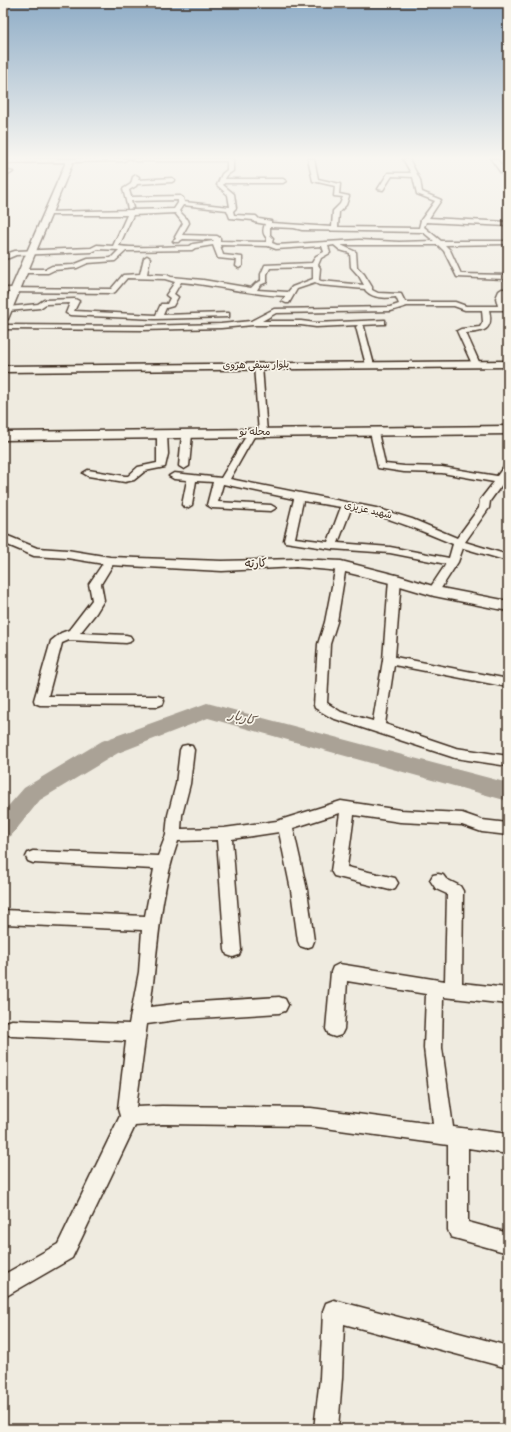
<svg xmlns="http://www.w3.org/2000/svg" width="511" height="1432" font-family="'Gochi Hand','Playpen Sans Arabic',sans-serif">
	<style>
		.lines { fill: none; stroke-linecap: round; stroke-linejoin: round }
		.river { fill: #aaa296; fill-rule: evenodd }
		.street-casing { stroke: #3b2a1e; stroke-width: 3 }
		.secondary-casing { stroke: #3b2a1e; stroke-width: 3 }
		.street { fill: #f7f3e8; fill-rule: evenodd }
		.secondary { fill: #f7f3e8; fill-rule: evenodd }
		.labels { text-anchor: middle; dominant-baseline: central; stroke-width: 3.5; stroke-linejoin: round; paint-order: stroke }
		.far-street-label { font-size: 10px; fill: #3b2a1e; stroke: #f7f3e8 }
		.street-label { font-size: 12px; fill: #3b2a1e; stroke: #f7f3e8 }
		.water-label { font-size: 13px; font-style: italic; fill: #625448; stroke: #f7f3e8 }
	</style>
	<rect width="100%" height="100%" fill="#efebe0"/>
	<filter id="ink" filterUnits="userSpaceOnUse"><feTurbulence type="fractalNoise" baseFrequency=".025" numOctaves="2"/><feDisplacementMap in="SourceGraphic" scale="8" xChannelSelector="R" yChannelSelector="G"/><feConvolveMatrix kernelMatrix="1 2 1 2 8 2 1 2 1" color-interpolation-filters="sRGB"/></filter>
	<g filter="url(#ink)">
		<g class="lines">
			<!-- river -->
			<path class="river" d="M 207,703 L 508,783 L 508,801 L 208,718 L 118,753 L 40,800 L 11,836 L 3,839 L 3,812 L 24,788 L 102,741 Z"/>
			<defs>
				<g id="street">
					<path d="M 227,159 L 233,159 L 233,171 L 227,175 L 225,179 L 283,179 L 286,181 L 283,183 L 224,183 L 223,185 L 234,194 L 236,208 L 233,211 L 234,215 L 256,216 L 259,219 L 271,221 L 271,223 L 332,227 L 333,211 L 340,204 L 343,197 L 334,196 L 335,186 L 313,181 L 308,159 L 314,159 L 318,179 L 340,184 L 339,194 L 349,196 L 346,205 L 339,212 L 338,227 L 419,228 L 421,220 L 435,201 L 417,194 L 413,177 L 392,176 L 383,190 L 378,189 L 388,173 L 411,173 L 403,159 L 409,159 L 420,180 L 422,192 L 441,200 L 429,218 L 508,222 L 508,226 L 426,222 L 424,227 L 441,241 L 507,241 L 508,242 L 505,244 L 445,245 L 450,250 L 461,274 L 507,275 L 508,282 L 504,279 L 457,277 L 444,251 L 438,245 L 341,245 L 356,252 L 357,267 L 364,274 L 372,287 L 372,290 L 378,293 L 401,294 L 405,302 L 455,302 L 466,306 L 498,306 L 496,298 L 499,291 L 502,289 L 508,289 L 508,293 L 505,293 L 504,298 L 505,310 L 489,310 C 494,331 483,332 466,333 L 480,364 L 479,366 L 473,366 L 472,364 L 457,331 L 461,329 L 480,327 L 483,322 L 482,310 L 465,310 L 454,306 L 407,306 L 391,311 L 276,313 L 262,321 L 301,321 L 316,323 L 385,320 L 385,324 L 382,324 L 362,325 L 364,327 L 374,365 L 370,367 L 366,365 L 356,327 L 358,325 L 316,327 L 301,325 L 253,325 L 221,328 L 143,330 L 3,329 L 3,325 L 143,326 L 221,324 L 251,321 L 274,309 L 390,307 L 399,304 L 396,297 C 386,298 374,299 366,291 L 365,289 L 319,285 L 315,283 L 297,289 L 289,303 L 286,303 L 282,301 L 286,296 C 250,295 216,285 181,282 L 174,294 L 178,297 L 173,306 L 166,308 L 163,315 L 226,313 L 229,313 L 229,317 L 155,319 L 70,315 L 66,313 L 70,303 L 46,304 L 40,308 L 8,311 L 4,309 L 8,307 L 38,304 L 44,300 L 75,299 L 79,301 L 74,311 L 156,315 L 161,304 L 167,304 L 170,298 L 166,295 L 175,282 L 165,279 L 127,278 L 115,292 L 113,293 L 3,292 L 3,288 L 111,289 L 123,275 L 140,274 L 144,258 L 147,256 L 150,258 L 147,274 L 167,275 L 171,277 L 203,280 L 251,288 L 256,283 L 261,281 L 261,274 L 265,265 L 312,263 L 316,256 L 324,252 L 322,246 L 276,249 L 268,246 L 220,245 L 223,255 L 242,257 L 242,266 L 239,268 L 236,266 L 237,260 L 218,258 L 213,245 L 195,248 L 192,250 L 126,251 L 115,261 L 88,263 L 77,268 L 54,270 L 48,273 L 24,273 L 21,271 L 24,269 L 46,269 L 52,266 L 73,265 L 88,259 L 111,258 L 119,250 L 98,249 L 92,252 L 16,255 L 9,258 L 3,259 L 3,255 L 15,251 L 91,248 L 97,245 L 113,246 L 127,215 L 48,215 L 45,213 L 46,212 L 174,209 L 178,203 L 178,200 L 131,201 L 133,208 L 128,209 L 123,189 L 131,184 L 133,177 L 136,175 L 139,177 L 138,180 L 172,178 L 175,180 L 172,182 L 137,184 L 136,186 L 129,190 L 131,197 L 180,196 L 183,198 L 184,202 L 230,207 L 228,195 L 217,185 L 222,174 L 227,170 ZM 183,205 L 227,210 L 230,218 L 253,220 L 254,222 L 265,224 C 263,229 262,234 267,238 L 266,242 L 220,241 L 220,238 L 217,236 L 182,235 L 189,223 L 188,220 L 179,211 ZM 175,213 L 183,223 L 175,237 L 176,239 L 173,241 L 174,242 L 178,242 L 183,239 L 214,240 L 213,241 L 193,244 L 190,246 C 166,246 142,249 119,246 L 133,215 ZM 270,227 L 294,228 L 302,230 L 423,232 L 434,241 L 399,242 L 359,240 L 277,245 L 272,243 L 273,238 L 270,235 ZM 334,245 L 340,250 L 350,253 L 351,267 L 359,276 L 364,285 L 321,281 L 319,280 L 320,268 L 318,265 L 321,258 L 330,253 L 328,246 ZM 313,267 L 313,279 L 292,287 L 288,292 L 257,290 L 260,285 L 267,282 L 267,274 L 270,268 Z"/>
					<path d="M 491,159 L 497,159 L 508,175 L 508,181 L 506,180 Z"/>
					<path d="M 3,170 L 13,172 L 3,178 Z"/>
					<path d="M 255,364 L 261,364 L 262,366 L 267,433 L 263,436 L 259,433 L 254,366 Z"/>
					<path d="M 374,429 L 378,432 L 385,464 L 404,466 L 442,467 L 497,476 L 505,465 L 508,464 L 508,475 L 506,478 L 508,478 L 508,484 L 503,483 L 490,501 L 489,508 L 465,542 L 508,555 L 508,561 L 463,548 L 458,562 L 438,593 L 430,593 L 428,591 L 446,564 L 390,553 L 332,549 L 285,542 L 284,540 L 294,499 L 223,484 L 218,502 L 271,505 L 276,508 L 271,511 L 212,508 L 207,505 L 213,482 L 196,481 L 192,505 L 187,508 L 182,505 L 187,480 L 174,479 L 169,476 L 174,473 L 221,478 L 248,433 L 252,430 L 256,433 L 230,479 L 376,508 L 412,519 L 457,538 L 479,508 L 480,500 L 494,482 L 442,473 L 404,472 L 378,468 L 370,432 ZM 303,501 L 341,507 L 328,542 L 295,538 ZM 351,509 C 387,516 419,530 453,544 L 449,558 L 390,547 L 338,543 Z"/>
					<path d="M 162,431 L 167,434 L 168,454 L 165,467 L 145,471 L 134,480 L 125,482 L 88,476 L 83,473 L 88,470 L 125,476 L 128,476 L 138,467 L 157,463 L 157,434 Z"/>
					<path d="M 187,431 L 192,434 L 189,466 L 184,469 L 179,466 L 182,434 Z"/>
					<path d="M 110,558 L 115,561 L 101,584 L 104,600 L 96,613 L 80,633 L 126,635 L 130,636 L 132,639 L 130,642 L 126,643 L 69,640 L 62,643 L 48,696 L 158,696 L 163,698 L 164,701 L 163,704 L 158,706 L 40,705 L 35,703 L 34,700 L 51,641 L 61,633 L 69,630 L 92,600 L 89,584 L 106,559 Z"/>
					<path d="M 341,563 L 346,566 L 337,622 L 330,644 L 327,703 L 341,712 L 373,721 L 383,660 L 389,579 L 391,577 L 399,577 L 401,579 L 395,657 L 508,679 L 508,687 L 394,665 L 385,724 L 456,748 L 508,756 L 508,766 L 455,758 L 332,718 L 315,708 L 314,705 L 318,644 L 325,622 L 336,566 Z"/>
					<path d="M 187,745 L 192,746 L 194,750 L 190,784 L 182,815 L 181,829 L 224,828 L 277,821 L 341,801 L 400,810 L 462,813 L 482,820 L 508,823 L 508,835 L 482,832 L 462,825 L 400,822 L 354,815 L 347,867 L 395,878 L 398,883 L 395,888 L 390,890 L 334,876 L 331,871 L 340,813 L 293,828 L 307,890 L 314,941 L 312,946 L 306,948 L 300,946 L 298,941 L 291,890 L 279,832 L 232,839 L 241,950 L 239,955 L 233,957 L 227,955 L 225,950 L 217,840 L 178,841 C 159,895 158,951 150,1007 L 183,1003 L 279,997 L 285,999 L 288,1005 L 285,1011 L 279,1013 L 183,1019 L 147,1024 L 136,1107 L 162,1106 L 311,1108 L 433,1124 L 424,1048 L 426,994 L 347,981 L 344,1029 L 341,1035 L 335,1037 L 329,1035 L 326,1029 L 331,972 L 333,967 L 339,964 L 445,981 L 447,894 L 436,889 L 430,880 L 433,875 L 438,874 L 443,875 L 446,879 L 460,886 L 463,891 L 462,983 L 508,988 L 508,1004 L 443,997 L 442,1048 L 453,1127 L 508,1134 L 508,1154 L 468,1148 L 468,1222 L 508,1233 L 508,1253 L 451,1237 L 448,1230 L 448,1145 L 311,1126 L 162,1124 L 135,1126 L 72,1258 L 3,1298 L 3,1275 L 58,1244 L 120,1116 L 118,1109 L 126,1041 L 12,1036 L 6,1034 L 3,1028 L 6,1022 L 12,1020 L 129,1024 L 139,972 L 142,930 L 4,924 L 3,910 L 145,916 L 154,869 L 33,863 L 28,861 L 26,857 L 28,853 L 33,851 L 158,856 L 166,835 L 168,815 L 176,784 L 180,750 L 182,746 Z"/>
					<path d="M 334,1300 L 508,1346 L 508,1368 L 344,1324 L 342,1378 L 338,1429 L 314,1429 L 320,1378 L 323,1311 L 326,1303 Z"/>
				</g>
				<g id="secondary">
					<path d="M 3,159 L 128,159 L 124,161 L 73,162 L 8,319 L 3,322 L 3,307 L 66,162 L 3,163 Z"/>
					<path d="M 131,159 L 232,159 L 228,161 L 135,161 Z"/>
					<path d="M 508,361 L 508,367 L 3,372 L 3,366 Z"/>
					<path d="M 508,426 L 508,434 L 3,440 L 3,432 Z"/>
					<path d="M 3,534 L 37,548 L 67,550 L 110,557 L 222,561 L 296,559 L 341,561 L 400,576 L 436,587 L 508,601 L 508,611 L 434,596 L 390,583 L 341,571 L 296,567 L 222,571 L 110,565 L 67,558 L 34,556 L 3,543 Z"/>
				</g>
			</defs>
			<!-- street casing -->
			<use href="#street" class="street-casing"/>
			<!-- secondary casing -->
			<use href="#secondary" class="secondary-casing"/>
			<!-- street -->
			<use href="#street" class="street"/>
			<!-- secondary -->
			<use href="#secondary" class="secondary"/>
		</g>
	</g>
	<!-- sky -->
	<linearGradient id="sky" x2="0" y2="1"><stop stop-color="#8fadc7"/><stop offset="0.44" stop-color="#f8f6f1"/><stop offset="1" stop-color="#f8f6f1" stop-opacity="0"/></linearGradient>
	<rect width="511" height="359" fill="url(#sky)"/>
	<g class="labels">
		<!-- far-street labels -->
		<g class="far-street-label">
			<text transform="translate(256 366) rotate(-1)">بلوار سیفی هروی</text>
			<text x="255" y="433">محله نو</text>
			<text transform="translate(368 511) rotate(13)">شهید عزیزی</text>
		</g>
		<!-- street labels -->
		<g class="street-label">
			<text transform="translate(256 565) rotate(-2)">کارته</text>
		</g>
		<!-- water labels -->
		<g class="water-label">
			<text transform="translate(242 719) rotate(15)">کاربار</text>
		</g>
	</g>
	<!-- margin -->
	<rect width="511" height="1432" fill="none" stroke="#f7f3e8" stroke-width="16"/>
	<rect x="8" y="8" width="495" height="1416" fill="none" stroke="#3b2a1e" stroke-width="1.5" filter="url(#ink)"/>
</svg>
